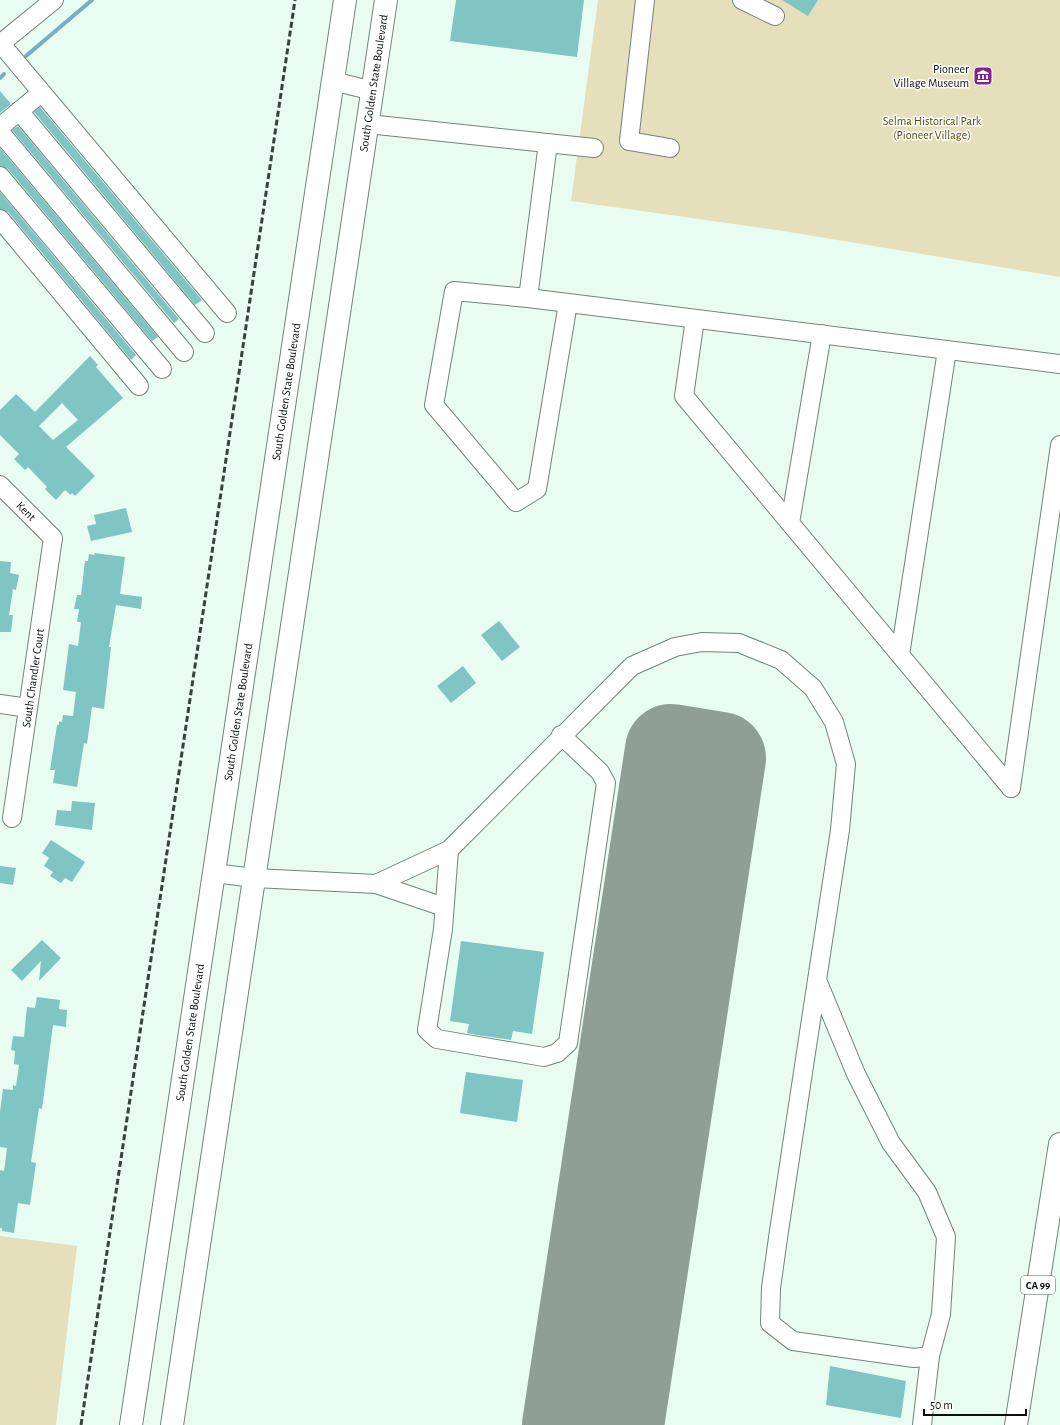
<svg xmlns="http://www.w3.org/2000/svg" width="1060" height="1425" font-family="'Alegreya Sans',sans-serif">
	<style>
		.green { fill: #e5dfbc }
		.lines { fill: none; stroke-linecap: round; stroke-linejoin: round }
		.stream { stroke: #74aec8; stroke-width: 4 }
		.runway { stroke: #909e98; stroke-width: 92 }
		.building { fill: #7fc5c4; fill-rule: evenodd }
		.minor-casing { stroke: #73847b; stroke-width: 20 }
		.major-casing { stroke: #73847b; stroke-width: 24 }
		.highway-casing { stroke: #73847b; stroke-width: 24 }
		.minor { stroke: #fff; stroke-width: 18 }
		.major { stroke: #fff; stroke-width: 22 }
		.highway { stroke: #fff; stroke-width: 22 }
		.rail { stroke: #38413d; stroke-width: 3; stroke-dasharray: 6 3; stroke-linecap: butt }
		.labels { text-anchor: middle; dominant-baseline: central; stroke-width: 3; stroke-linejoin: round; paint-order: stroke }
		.shield { fill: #fff; stroke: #535755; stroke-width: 1 }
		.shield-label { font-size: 11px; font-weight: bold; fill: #090f0c }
		.poi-label { font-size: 12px; fill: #090f0c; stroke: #fff; text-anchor: end }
		.street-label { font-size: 12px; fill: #090f0c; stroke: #fff }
		.park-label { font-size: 12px; fill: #574b0a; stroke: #fff }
	</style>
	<rect width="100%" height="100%" fill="#e9fcf2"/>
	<!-- green -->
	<g class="green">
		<path d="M 598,0 L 1060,0 L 1060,277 L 777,230 L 571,201 Z"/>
		<path d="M 0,1236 L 77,1246 L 56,1425 L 0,1425 Z"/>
	</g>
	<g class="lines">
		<!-- stream -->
		<g class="stream">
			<path d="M 26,56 L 92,0"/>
			<path d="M 0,78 L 4,74"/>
		</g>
		<!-- runway -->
		<path class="runway" d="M 568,1425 L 671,750 L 720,758 L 618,1425"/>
	</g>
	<!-- building -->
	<g class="building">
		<path d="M 456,0 L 584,0 L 577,57 L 450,41 Z"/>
		<path d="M 782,0 L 818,0 L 808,16 Z"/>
		<path d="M 0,91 L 11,104 L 0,113 Z"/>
		<path d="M 40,107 L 202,300 L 195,305 L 34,112 Z"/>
		<path d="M 18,126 L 179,319 L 174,323 L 12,130 Z"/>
		<path d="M 0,148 L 158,337 L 152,341 L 8,169 L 0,166 Z"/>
		<path d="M 0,192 L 136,355 L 131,360 L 8,212 L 0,209 Z"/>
		<path d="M 90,356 L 98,365 L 96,367 L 123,398 L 66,447 L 95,476 L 75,496 L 72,493 L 71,495 L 65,490 L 56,500 L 45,489 L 47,487 L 28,467 L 25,470 L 14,459 L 19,454 L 0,435 L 0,410 L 16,394 L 35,412 ZM 62,403 L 78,420 L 53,440 L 39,426 Z"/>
		<path d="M 126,508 L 132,532 L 91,541 L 87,526 L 96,524 L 94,515 Z"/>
		<path d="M 94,553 L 125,557 L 120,594 L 142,597 L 141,609 L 116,605 L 109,647 L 111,647 L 104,709 L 92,707 L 87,744 L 84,743 L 77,787 L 53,783 L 55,770 L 50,770 L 57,725 L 59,725 L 59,721 L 62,722 L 63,715 L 73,716 L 76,692 L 63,690 L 69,644 L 78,646 L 81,622 L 77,622 L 79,609 L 74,609 L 77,595 L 81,595 L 85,561 L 88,561 L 89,554 L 95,555 Z"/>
		<path d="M 0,561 L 11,562 L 10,573 L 19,575 L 16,590 L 13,589 L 9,615 L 13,615 L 11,632 L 0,632 Z"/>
		<path d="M 499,621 L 520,647 L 502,661 L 481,635 Z"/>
		<path d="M 463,666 L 476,683 L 451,703 L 437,686 Z"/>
		<path d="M 72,801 L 95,803 L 92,830 L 55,825 L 57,810 L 71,811 Z"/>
		<path d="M 51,840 L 85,862 L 72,882 L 65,878 L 61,883 L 50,876 L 53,872 L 44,866 L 49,858 L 42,853 Z"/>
		<path d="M 0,866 L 16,868 L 13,885 L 0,883 Z"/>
		<path d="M 42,940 L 61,958 L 39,981 L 41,961 L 22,981 L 11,970 Z"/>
		<path d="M 461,941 L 544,952 L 532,1034 L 513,1031 L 511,1040 L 477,1035 L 467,1033 L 469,1024 L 450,1021 Z"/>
		<path d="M 37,997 L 60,1000 L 59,1009 L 67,1010 L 66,1027 L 53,1025 L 42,1109 L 39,1108 L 31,1162 L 36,1163 L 30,1205 L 18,1203 L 14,1233 L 2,1231 L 2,1228 L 0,1228 L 0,1170 L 4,1171 L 7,1148 L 0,1147 L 0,1112 L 3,1089 L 13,1090 L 13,1085 L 16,1086 L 19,1065 L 14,1064 L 15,1051 L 11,1050 L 13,1036 L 24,1037 L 27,1007 L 35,1008 Z"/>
		<path d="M 466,1072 L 523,1080 L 517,1122 L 460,1113 Z"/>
		<path d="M 830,1366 L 906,1381 L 901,1418 L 826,1405 Z"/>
	</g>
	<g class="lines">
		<defs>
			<g id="minor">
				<path d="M 645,0 L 629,141 L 670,148"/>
				<path d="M 742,0 L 775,16"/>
				<path d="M 0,44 L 54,0"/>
				<path d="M 1,44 L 227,313"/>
				<path d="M 333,81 L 373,91"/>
				<path d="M 19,111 L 205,333"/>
				<path d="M 368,124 L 594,148"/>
				<path d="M 0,127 L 41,93"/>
				<path d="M 0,132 L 184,352"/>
				<path d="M 0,176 L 162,369"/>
				<path d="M 0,219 L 139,386"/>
				<path d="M 528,298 L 548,143"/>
				<path d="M 568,303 L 537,489 L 516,502 L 434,405 L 454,291 L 528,298 L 1060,364"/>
				<path d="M 695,319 L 684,396 L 1011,788"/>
				<path id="s1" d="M 0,485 L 53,538 L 12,818"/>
				<path d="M 790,523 L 822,334"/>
				<path d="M 900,655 L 947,350"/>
				<path d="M 0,704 L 28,708"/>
				<path d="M 1011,788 L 1060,445"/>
				<path d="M 449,850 L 443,929 L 427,1030 L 437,1039 L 544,1057 L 557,1053 L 568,1043 L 606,783 L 600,772 L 561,735"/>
				<path d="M 214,873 L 254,878 L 376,884 L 444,907"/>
				<path d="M 376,884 L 449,850 L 632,666 L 675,647 L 702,642 L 739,643 L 781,660 L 813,688 L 834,722 L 846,764 L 840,830 L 817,980 L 856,1074 L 891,1143 L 927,1192 L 946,1237 L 941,1314 L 930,1356 L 914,1358 L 793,1341 L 770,1323 L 771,1288 L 779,1231 L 817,980"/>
				<path d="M 922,1425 L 930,1356"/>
			</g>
			<g id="major">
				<path id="s2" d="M 131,1425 L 345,0"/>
				<path id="s3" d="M 172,1425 L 386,0"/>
			</g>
			<path id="highway" d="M 1016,1425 L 1060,1144"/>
		</defs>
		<!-- minor casing -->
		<use href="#minor" class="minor-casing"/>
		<!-- major casing -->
		<use href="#major" class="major-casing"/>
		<!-- highway casing -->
		<use href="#highway" class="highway-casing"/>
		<!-- minor -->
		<use href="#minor" class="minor"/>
		<!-- major -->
		<use href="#major" class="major"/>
		<!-- highway -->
		<use href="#highway" class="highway"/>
		<!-- rail -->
		<path class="rail" d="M 81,1425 L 295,0"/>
	</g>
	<!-- icons -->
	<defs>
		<symbol id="museum-square" viewBox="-11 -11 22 22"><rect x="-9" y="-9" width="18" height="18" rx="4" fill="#83238d" stroke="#fff"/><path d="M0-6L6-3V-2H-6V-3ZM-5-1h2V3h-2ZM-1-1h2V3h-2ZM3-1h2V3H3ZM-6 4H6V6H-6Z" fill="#fff"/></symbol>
	</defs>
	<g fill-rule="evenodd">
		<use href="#museum-square" x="972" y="65" width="22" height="22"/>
	</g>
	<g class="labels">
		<!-- shield labels -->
		<rect class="shield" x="1021" y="1276" width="34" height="18" rx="3"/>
		<g class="shield-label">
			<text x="1038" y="1285">CA 99</text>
		</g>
		<!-- poi labels -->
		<g class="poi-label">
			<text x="969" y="69">Pioneer<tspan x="969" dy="14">Village Museum</tspan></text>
		</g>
		<!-- street labels -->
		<g class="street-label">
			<text stroke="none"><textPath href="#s3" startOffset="1357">South Golden State Boulevard</textPath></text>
			<text stroke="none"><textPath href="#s2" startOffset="1045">South Golden State Boulevard</textPath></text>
			<text stroke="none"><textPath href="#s1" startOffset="37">Kent</textPath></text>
			<text transform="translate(33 678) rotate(-82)">South Chandler Court</text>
			<text stroke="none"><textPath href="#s2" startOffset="721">South Golden State Boulevard</textPath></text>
			<text stroke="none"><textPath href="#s2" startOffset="397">South Golden State Boulevard</textPath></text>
		</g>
		<!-- park labels -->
		<g class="park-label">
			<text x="932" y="121">Selma Historical Park<tspan x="932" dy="14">(Pioneer Village)</tspan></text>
		</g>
	</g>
	<!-- scale -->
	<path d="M924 1409v6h102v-6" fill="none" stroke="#090f0c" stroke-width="2"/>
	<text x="930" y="1409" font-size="12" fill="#090f0c" stroke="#ffffff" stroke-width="3" paint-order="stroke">50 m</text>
</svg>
